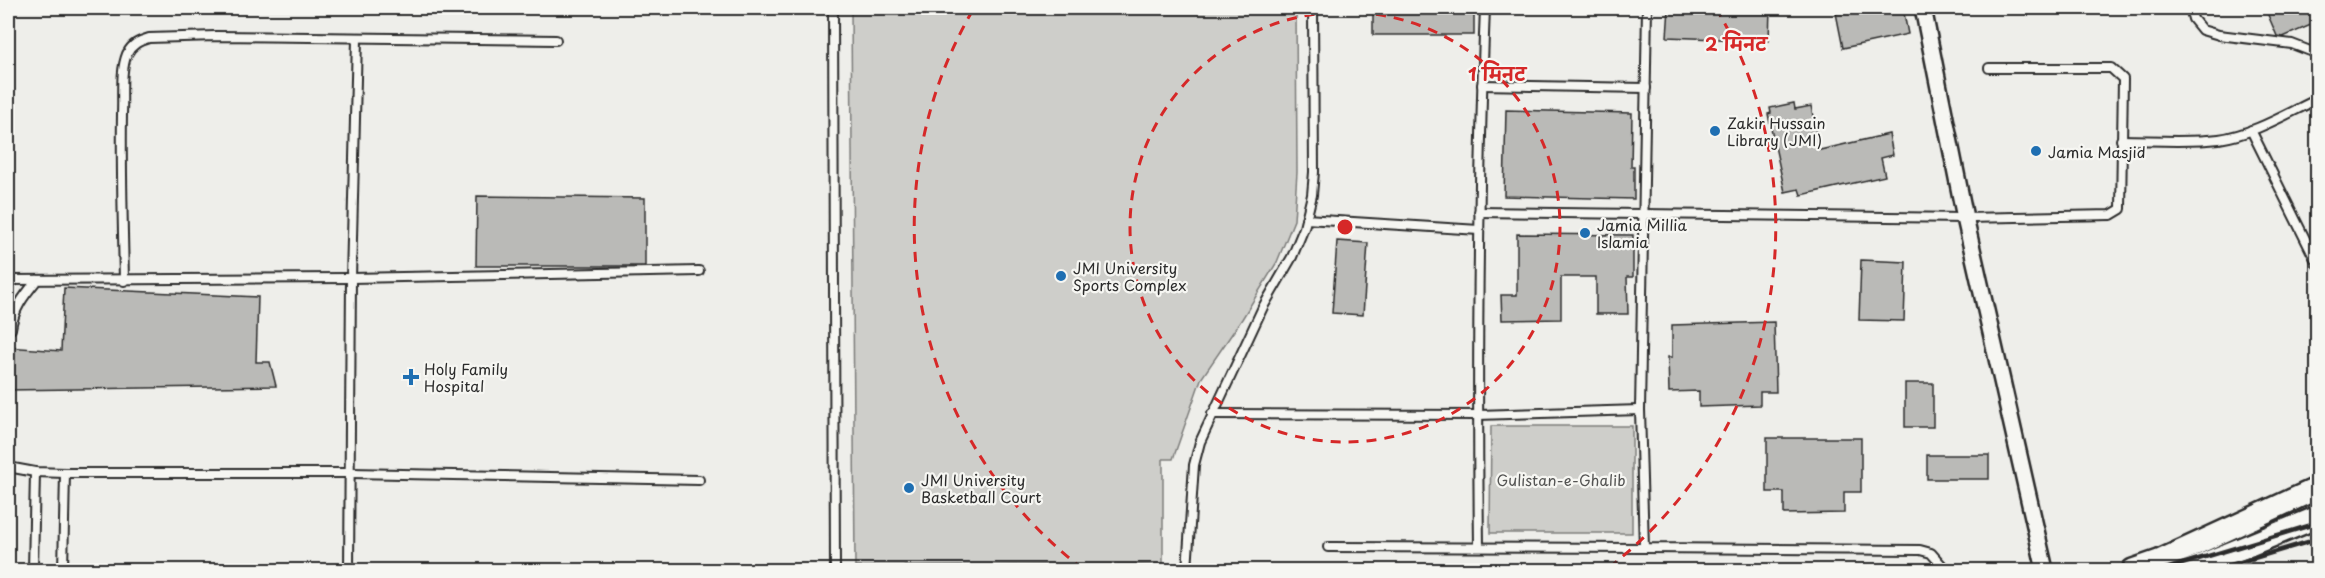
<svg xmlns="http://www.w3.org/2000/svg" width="2325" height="578" font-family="'Playpen Sans','Playpen Sans Deva',sans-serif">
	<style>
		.green { fill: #cececa; stroke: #7c7c7a; stroke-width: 1.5 }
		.building { fill: #babab7; stroke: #2b2b2b; stroke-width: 1.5 }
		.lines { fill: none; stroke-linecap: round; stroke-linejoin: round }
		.lane-casing { stroke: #2b2b2b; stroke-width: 12 }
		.street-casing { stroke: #2b2b2b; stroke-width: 20 }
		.secondary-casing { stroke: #2b2b2b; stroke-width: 26 }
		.lane { stroke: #f6f6f2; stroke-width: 8 }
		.street { stroke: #f6f6f2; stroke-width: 15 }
		.secondary { stroke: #f6f6f2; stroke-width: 21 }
		.rail { stroke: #2b2b2b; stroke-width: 4.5 }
		.ring { fill: none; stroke: #d62828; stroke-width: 3; stroke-dasharray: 10 8 }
		.poi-dot { fill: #1f6fb2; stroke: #f6f6f2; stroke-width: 2 }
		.labels { text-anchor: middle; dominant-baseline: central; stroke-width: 4.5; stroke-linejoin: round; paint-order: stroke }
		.poi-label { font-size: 15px; fill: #2b2b2b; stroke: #f6f6f2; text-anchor: start }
		.park-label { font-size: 15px; fill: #545453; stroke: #f6f6f2 }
		.centre { fill: #d62828; stroke: #f6f6f2; stroke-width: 3 }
		.ring-label { font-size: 18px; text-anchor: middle; font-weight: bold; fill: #d62828; stroke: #f6f6f2; stroke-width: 4.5; stroke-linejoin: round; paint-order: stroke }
	</style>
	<rect width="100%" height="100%" fill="#eeeeea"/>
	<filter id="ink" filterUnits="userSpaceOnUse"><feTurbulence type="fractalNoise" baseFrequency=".0167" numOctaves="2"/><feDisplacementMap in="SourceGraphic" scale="12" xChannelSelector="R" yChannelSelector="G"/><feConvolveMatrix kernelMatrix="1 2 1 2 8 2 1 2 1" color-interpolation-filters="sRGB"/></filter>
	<g filter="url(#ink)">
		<!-- green -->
		<g class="green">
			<path d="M 851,8 L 1296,8 L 1297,172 L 1294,220 L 1277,262 L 1242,319 L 1201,379 L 1173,459 L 1163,459 L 1163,564 L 855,567 Z"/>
			<path d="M 1491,426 L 1632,426 L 1632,533 L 1490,533 Z"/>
		</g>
		<!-- building -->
		<g class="building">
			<rect x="1373" y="8" width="101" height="27"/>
			<path d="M 1669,8 L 1770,8 L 1769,41 L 1667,37 Z"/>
			<path d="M 1861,8 L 1903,8 L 1908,34 L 1843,48 L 1836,13 Z"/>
			<path d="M 2265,8 L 2318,8 L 2318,22 L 2283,37 L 2277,36 Z"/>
			<path d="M 1794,103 L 1795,109 L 1811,106 L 1820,150 L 1889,134 L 1893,155 L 1881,158 L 1885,176 L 1801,195 L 1799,189 L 1785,192 L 1768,114 L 1771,113 L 1770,108 Z"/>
			<path d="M 1506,110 L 1632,113 L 1631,167 L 1634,167 L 1634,199 L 1504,196 Z"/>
			<path d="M 477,196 L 645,198 L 645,266 L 476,266 Z"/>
			<path d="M 1517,234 L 1633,235 L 1633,277 L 1627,277 L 1628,314 L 1596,314 L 1596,277 L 1561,277 L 1561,319 L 1502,320 L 1501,295 L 1517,295 Z"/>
			<path d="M 1337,241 L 1368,243 L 1363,315 L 1332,313 Z"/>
			<path d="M 1861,260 L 1906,262 L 1904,321 L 1859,320 Z"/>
			<path d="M 64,288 L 258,297 L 256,362 L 270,362 L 276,386 L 8,390 L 8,347 L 61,351 Z"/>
			<path d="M 1774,322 L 1776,392 L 1760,392 L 1760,405 L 1699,407 L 1699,391 L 1669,392 L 1668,357 L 1672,357 L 1672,325 Z"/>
			<rect x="1905" y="383" width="28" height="44"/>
			<path d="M 1767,438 L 1861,438 L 1861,492 L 1844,492 L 1844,513 L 1784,514 L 1784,492 L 1767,492 Z"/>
			<rect x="1927" y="455" width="62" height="24"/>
		</g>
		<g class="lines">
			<defs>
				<g id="lane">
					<path d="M 833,8 L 835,570"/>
					<path d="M 1647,8 L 1640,410 L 1644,548 L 1920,550 L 1931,553 L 1946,570"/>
					<path d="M 2190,8 L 2193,19 L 2202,30 L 2219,35 L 2292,44 L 2318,54"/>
					<path d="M 1482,85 L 1646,88"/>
					<path d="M 2251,130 L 2318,265"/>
					<path d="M 2121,140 C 2152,140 2188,143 2219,139 C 2254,134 2286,114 2318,99"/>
					<path d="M 1479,212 L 1965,218 L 2111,215 L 2121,209 L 2123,79 L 2111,68 L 1989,68"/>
					<path d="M 1306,219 L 1479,230"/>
					<path d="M 8,280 L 351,278 L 699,271"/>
					<path d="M 124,281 C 123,225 121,169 122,114 C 123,95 120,71 127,54 C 132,44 139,41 149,38 L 216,36 L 556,40"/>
					<path d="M 11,329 C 14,308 24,296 37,280"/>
					<path d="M 1212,414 L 1478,415 L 1640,410"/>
					<path d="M 8,467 L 35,472 L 65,473 L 351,473 L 699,480"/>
					<path d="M 1328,547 L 1644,548"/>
					<path d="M 1479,547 C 1477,367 1478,187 1485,8"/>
					<path d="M 33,570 L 35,472"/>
					<path d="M 63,570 L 65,473"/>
					<path d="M 349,570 L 351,278 L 357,39"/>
					<path d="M 1187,570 L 1194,465 L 1200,442 L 1263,307 L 1292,257 L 1304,228 L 1312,195 L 1314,172 L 1313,8"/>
				</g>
				<path id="street" d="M 1923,8 L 1965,218 L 2045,570"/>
				<g id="secondary">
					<path d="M 2133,570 L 2159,561 L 2318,488"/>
					<path d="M 2189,570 L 2318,517"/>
				</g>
			</defs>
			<!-- lane casing -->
			<use href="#lane" class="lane-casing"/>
			<!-- street casing -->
			<use href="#street" class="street-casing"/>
			<!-- secondary casing -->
			<use href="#secondary" class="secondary-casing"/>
			<!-- lane -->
			<use href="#lane" class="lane"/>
			<!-- street -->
			<use href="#street" class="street"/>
			<!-- secondary -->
			<use href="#secondary" class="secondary"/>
			<!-- rail -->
			<g class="rail">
				<path d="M 2162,570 L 2318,523"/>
				<path d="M 2214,570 L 2318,539"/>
			</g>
		</g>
	</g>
	<!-- distance rings -->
	<g class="ring">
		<circle cx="1345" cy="227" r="215"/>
		<path d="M1083 569A431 431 0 0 1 974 8M1716 8A431 431 0 0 1 1607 569"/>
	</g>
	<!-- markers -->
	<g class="poi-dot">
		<circle cx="1715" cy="131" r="6"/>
		<circle cx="2036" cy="151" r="6"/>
		<circle cx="1585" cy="233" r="6"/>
		<circle cx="1061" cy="276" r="6"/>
		<path d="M408 368h6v6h6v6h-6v6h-6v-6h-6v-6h6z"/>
		<circle cx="909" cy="488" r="6"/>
	</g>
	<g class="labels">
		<!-- poi labels -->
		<g class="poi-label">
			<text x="1727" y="122">Zakir Hussain<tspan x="1727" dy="17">Library (JMI)</tspan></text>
			<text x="2048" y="151">Jamia Masjid</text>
			<text x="1597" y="224">Jamia Millia<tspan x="1597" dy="17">Islamia</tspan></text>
			<text x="1073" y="267">JMI University<tspan x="1073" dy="17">Sports Complex</tspan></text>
			<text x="424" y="368">Holy Family<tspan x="424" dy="17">Hospital</tspan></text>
			<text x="921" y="479">JMI University<tspan x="921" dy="17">Basketball Court</tspan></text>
		</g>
		<!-- park labels -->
		<g class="park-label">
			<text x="1561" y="479">Gulistan-e-Ghalib</text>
		</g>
	</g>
	<circle cx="1345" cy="227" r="9" class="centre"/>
	<g class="ring-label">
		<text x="1736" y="51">2 मिनट</text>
		<text x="1497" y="81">1 मिनट</text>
	</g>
	<!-- margin -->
	<rect width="2325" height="578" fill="none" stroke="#f6f6f2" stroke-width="30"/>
	<rect x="15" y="15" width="2295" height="548" fill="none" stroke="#2b2b2b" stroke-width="2" filter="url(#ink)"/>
</svg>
